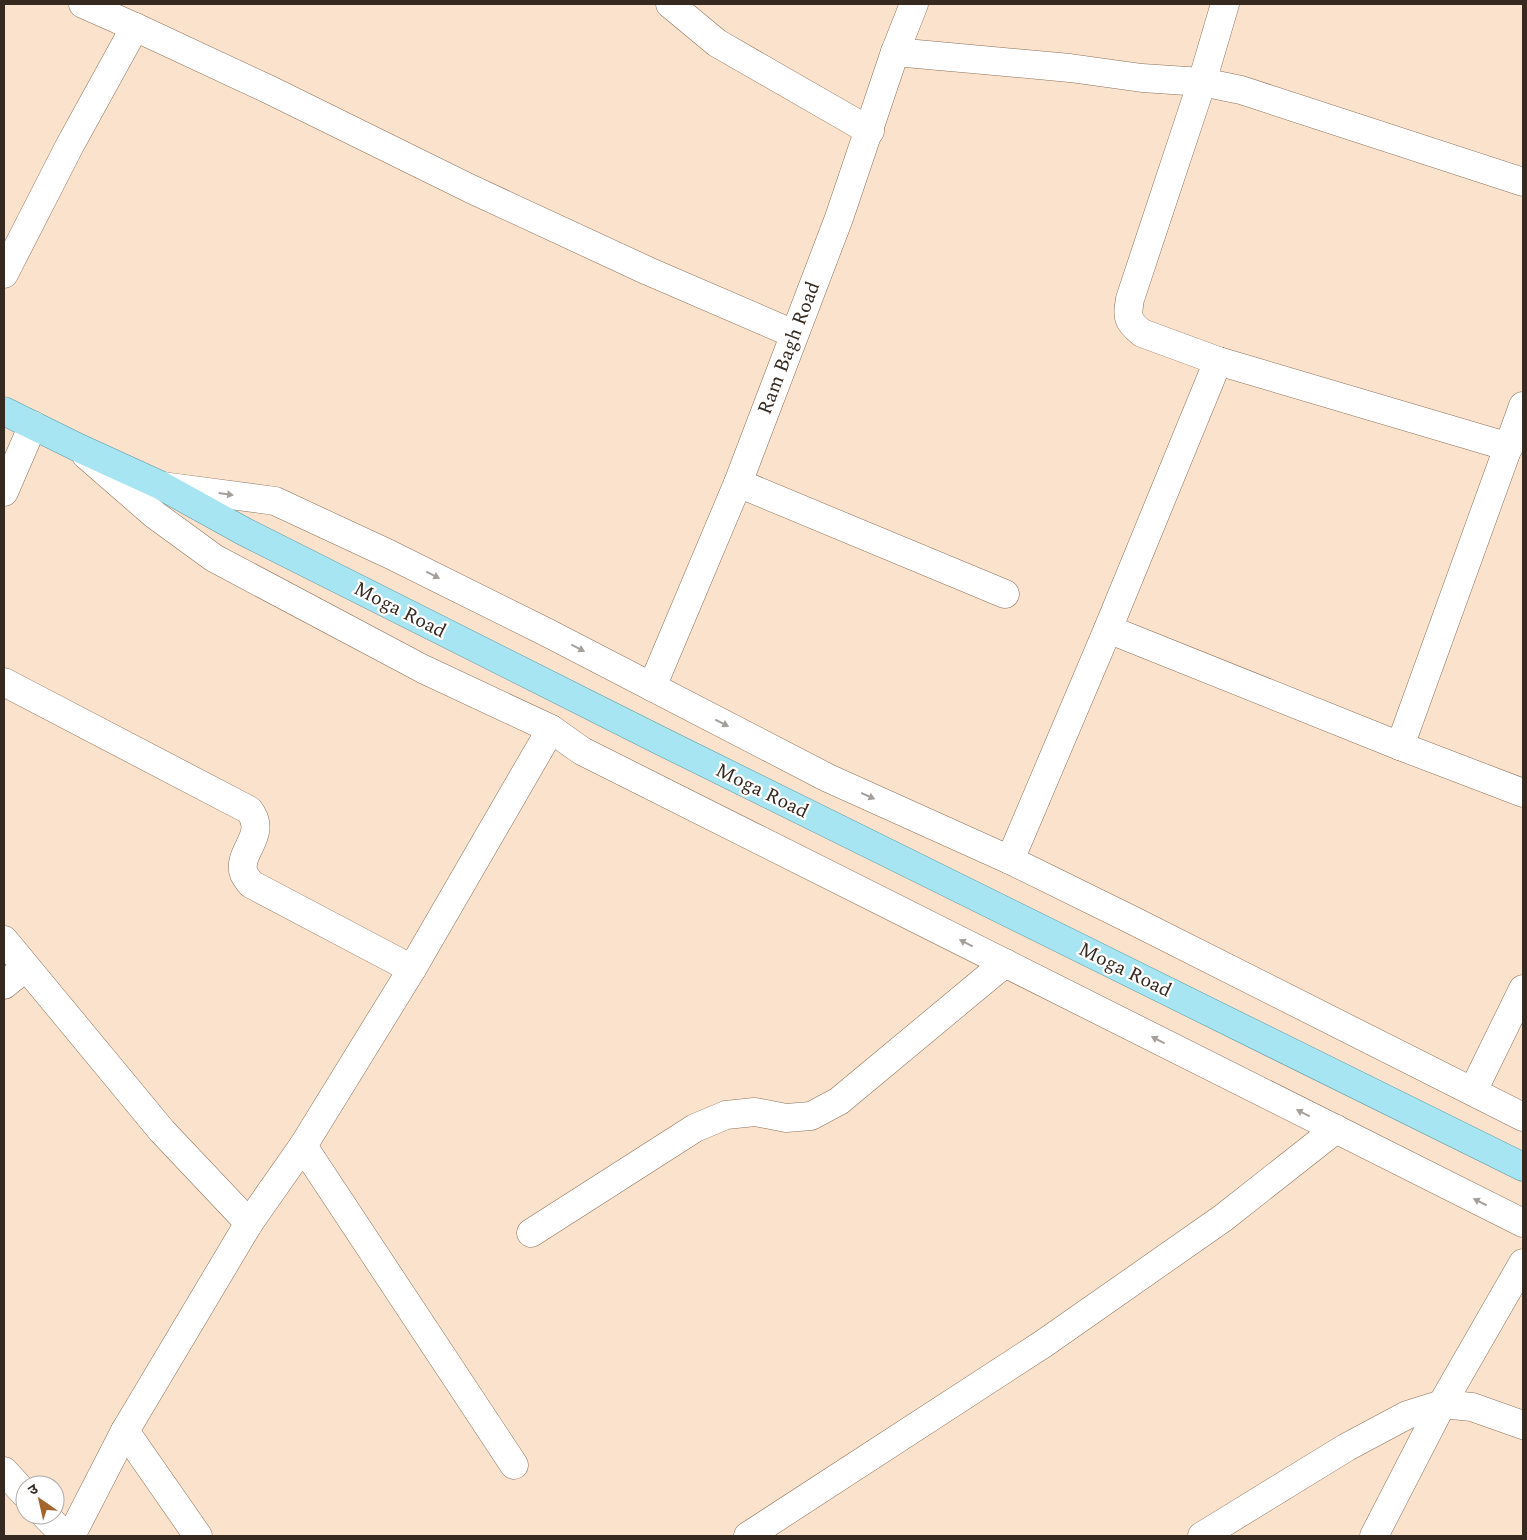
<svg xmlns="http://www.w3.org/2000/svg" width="1527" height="1540" font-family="Spectral,'Noto Sans Devanagari',serif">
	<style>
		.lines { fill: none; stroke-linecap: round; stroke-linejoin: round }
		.minor-casing { stroke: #8b7158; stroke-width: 29 }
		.major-casing { stroke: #5898a2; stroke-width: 29 }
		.minor { stroke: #fff; stroke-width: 28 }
		.major { stroke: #a6e5f1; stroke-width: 28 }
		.oneway { fill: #a59f9b }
		.labels { text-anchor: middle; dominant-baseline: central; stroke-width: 4.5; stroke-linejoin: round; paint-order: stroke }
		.street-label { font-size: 20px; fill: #362a20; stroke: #fff }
	</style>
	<rect width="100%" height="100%" fill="#fae2cd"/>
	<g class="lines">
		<defs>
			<g id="minor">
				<path d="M 670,4 L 717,43 L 870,131"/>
				<path d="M 1225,4 L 1202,82 L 1130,299 C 1127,317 1127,321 1142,333 L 1218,361 L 1509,447"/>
				<path d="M 135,27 L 270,90 L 471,189 L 648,271 L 794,334"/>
				<path d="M 895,52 L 1070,68 L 1142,78 L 1202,82 L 1241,90 L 1523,182"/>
				<path d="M 4,274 L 70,145 L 135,27 L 83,4"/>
				<path d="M 86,455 L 155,515 L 214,558 L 423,669 L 551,729 L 582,751 L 1523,1223"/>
				<path d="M 738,483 L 1005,594"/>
				<path d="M 162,486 L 275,501 L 389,554 L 546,632 L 828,778 L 1010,860 L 1130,919 L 1523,1117"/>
				<path d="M 4,492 L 33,425"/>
				<path d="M 1108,629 L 1400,746 L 1523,793"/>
				<path d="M 4,682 L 249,810 C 269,835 236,852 244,874 C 246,878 249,881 251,884 L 412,969"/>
				<path d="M 652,687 L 738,483 L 839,218 L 895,52 L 914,4"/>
				<path d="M 1400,746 L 1523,406"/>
				<path d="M 1010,860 L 1108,629 L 1218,361"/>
				<path d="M 4,940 L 162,1131 L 249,1223"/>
				<path d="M 4,985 L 26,967"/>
				<path d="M 1473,1091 L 1523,989"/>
				<path d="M 303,1146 L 514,1465"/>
				<path d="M 531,1233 L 695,1128 L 726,1115 L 755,1112 L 786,1118 L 811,1116 L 839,1101 L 1005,963"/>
				<path d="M 125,1431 L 198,1536"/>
				<path d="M 4,1471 L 25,1494"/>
				<path d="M 45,1515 L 65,1536"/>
				<path d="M 71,1536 L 125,1431 L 249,1223 L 303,1146 L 412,969 L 551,729"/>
				<path d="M 748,1536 L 1043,1344 L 1223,1218 L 1336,1129"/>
				<path d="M 1202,1536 L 1347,1447 L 1407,1415 L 1442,1404 L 1472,1407 L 1523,1425"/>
				<path d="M 1374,1536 L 1442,1404 L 1523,1263"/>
			</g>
			<path id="major" d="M 4,411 L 79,448 L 160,485 L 245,532 L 659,740 L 1523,1167"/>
		</defs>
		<!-- minor casing -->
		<use href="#minor" class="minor-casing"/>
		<!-- major casing -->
		<use href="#major" class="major-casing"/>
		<!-- minor -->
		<use href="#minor" class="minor"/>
		<!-- major -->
		<use href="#major" class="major"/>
	</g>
	<!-- one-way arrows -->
	<defs><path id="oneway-solid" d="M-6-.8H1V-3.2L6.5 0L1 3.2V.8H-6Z" transform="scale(1.25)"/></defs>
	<g class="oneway">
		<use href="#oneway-solid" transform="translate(226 494) rotate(8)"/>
		<use href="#oneway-solid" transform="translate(433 575) rotate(27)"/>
		<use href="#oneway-solid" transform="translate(578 648) rotate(27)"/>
		<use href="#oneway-solid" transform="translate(722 723) rotate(27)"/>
		<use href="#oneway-solid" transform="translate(868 796) rotate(24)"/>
		<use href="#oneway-solid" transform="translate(966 943) rotate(-153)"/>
		<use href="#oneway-solid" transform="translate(1158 1040) rotate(-153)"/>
		<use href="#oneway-solid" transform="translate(1303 1113) rotate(-153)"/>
		<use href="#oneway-solid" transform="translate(1480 1202) rotate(-153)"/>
	</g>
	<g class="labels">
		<!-- street labels -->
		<g class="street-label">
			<text transform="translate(789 348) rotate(-69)">Ram Bagh Road</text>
			<text transform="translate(400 610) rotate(27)">Moga Road</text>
			<text transform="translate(762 791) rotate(26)">Moga Road</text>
			<text transform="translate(1125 970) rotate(26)">Moga Road</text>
		</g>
	</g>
	<!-- border -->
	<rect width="1527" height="1540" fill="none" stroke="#362a20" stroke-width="10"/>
	<!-- north arrow -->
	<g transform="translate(40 1500) rotate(326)"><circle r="24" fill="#ffffff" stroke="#afaaa6"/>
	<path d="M0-4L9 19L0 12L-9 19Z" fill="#a4652c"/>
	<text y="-8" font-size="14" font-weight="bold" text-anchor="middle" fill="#362a20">उ</text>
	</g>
</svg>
